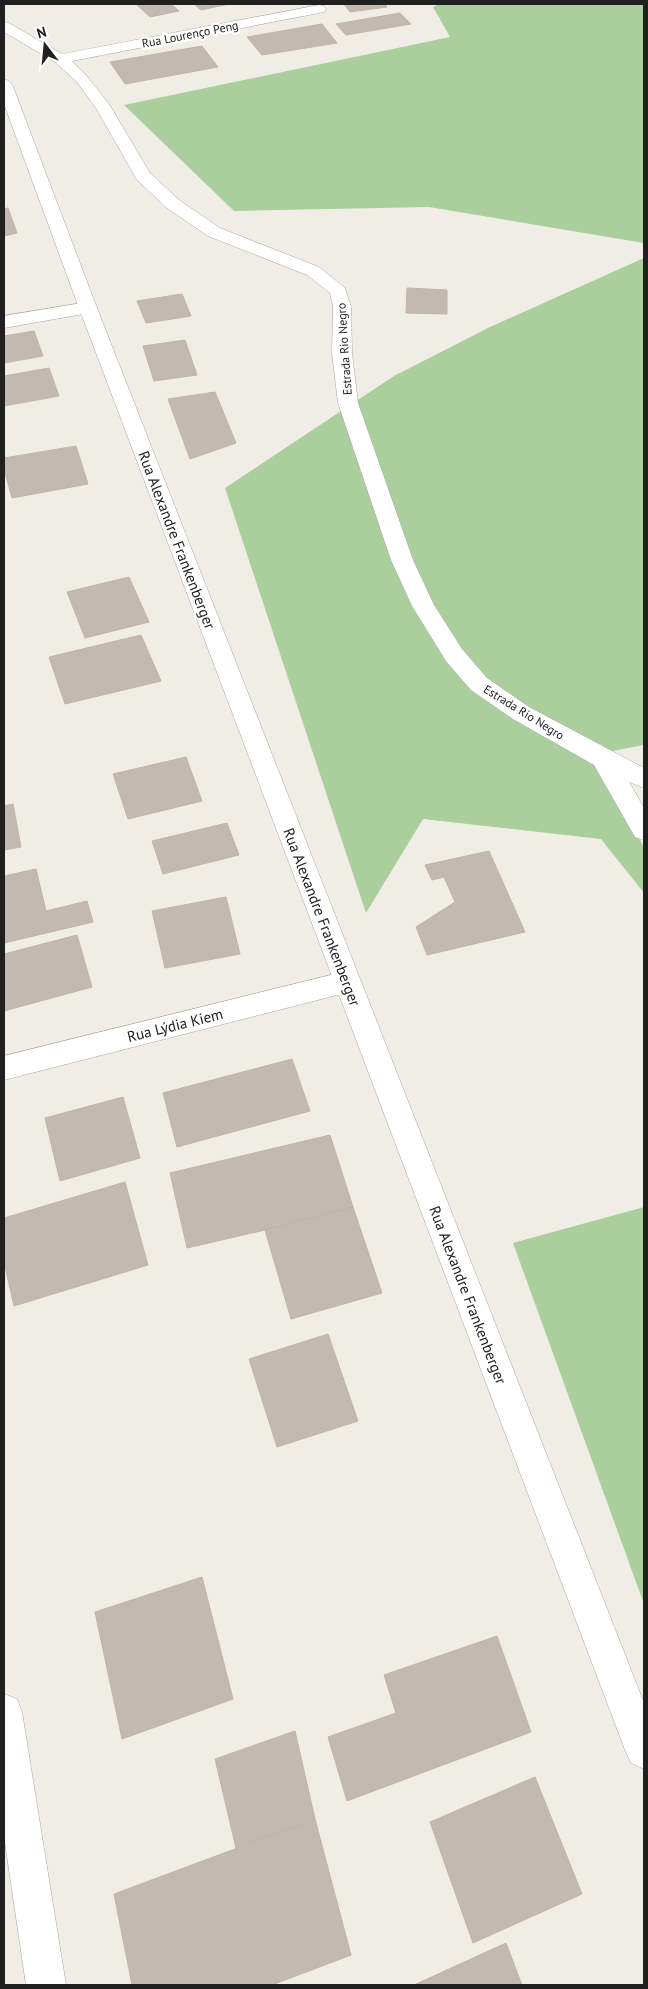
<svg xmlns="http://www.w3.org/2000/svg" width="648" height="1989" font-family="'PT Sans',sans-serif">
	<style>
		.forest { fill: #aace9c }
		.building { fill: #c1b9b2; stroke: #c1b4a9 }
		.lines { fill: none; stroke-linecap: round; stroke-linejoin: round }
		.minor-casing { stroke: #a7a7a7; stroke-width: 1 }
		.tertiary-casing { stroke: #a7a7a7; stroke-width: 1 }
		.minor { fill: #fff; fill-rule: evenodd }
		.tertiary { fill: #fff; fill-rule: evenodd }
		.labels { text-anchor: middle; dominant-baseline: central; stroke-width: 5; stroke-linejoin: round; paint-order: stroke }
		.far-street-label { font-size: 12px; fill: #202020; stroke: #fff }
		.street-label { font-size: 15px; fill: #202020; stroke: #fff }
	</style>
	<rect width="100%" height="100%" fill="#f0ede6"/>
	<!-- forest -->
	<g class="forest">
		<path d="M 440,4 L 644,4 L 644,243 L 429,207 L 234,211 L 124,105 L 450,37 L 433,7 Z"/>
		<path d="M 644,258 L 644,745 L 597,754 L 644,848 L 644,893 L 601,839 L 423,819 L 366,913 L 225,488 L 394,376 L 490,327 Z"/>
		<path d="M 644,1207 L 644,1604 L 513,1243 Z"/>
	</g>
	<!-- building -->
	<g class="building">
		<path d="M 136,4 L 171,4 L 179,11 L 150,17 Z"/>
		<path d="M 194,4 L 229,4 L 201,10 Z"/>
		<path d="M 344,4 L 384,4 L 387,7 L 350,12 Z"/>
		<path d="M 400,13 L 411,24 L 346,35 L 336,24 Z"/>
		<path d="M 322,24 L 337,43 L 262,55 L 247,37 Z"/>
		<path d="M 202,46 L 218,67 L 125,84 L 110,62 Z"/>
		<path d="M 8,208 L 17,233 L 4,236 L 4,209 Z"/>
		<path d="M 407,288 L 447,290 L 447,314 L 406,313 Z"/>
		<path d="M 182,294 L 191,316 L 146,323 L 137,301 Z"/>
		<path d="M 34,331 L 43,356 L 4,363 L 4,336 Z"/>
		<path d="M 185,340 L 197,375 L 154,381 L 143,346 Z"/>
		<path d="M 49,368 L 59,396 L 4,406 L 4,376 Z"/>
		<path d="M 215,392 L 236,443 L 190,459 L 168,399 Z"/>
		<path d="M 76,446 L 88,484 L 12,498 L 4,469 L 4,458 Z"/>
		<path d="M 129,577 L 149,622 L 85,638 L 67,592 Z"/>
		<path d="M 141,635 L 161,681 L 65,704 L 49,657 Z"/>
		<path d="M 186,757 L 202,801 L 128,819 L 113,774 Z"/>
		<path d="M 13,804 L 21,847 L 4,850 L 4,806 Z"/>
		<path d="M 227,823 L 239,855 L 163,874 L 152,841 Z"/>
		<path d="M 489,851 L 525,932 L 427,955 L 416,927 L 455,902 L 444,877 L 432,880 L 425,865 Z"/>
		<path d="M 36,869 L 46,911 L 87,901 L 93,922 L 4,943 L 4,876 Z"/>
		<path d="M 226,897 L 240,954 L 165,968 L 152,911 Z"/>
		<path d="M 77,935 L 92,987 L 4,1011 L 4,954 Z"/>
		<path d="M 292,1059 L 310,1111 L 177,1147 L 163,1093 Z"/>
		<path d="M 123,1097 L 140,1158 L 60,1181 L 45,1118 Z"/>
		<path d="M 330,1135 L 353,1207 L 265,1230 L 187,1248 L 170,1173 Z"/>
		<path d="M 125,1182 L 148,1265 L 14,1306 L 4,1262 L 4,1218 Z"/>
		<path d="M 353,1207 L 382,1293 L 291,1319 L 265,1230 Z"/>
		<path d="M 328,1334 L 358,1421 L 277,1447 L 249,1359 Z"/>
		<path d="M 202,1577 L 233,1699 L 122,1739 L 95,1612 Z"/>
		<path d="M 497,1636 L 531,1732 L 347,1801 L 328,1737 L 396,1713 L 384,1675 Z"/>
		<path d="M 295,1731 L 315,1819 L 236,1848 L 215,1759 Z"/>
		<path d="M 535,1777 L 582,1894 L 473,1943 L 430,1822 Z"/>
		<path d="M 315,1819 L 351,1955 L 272,1985 L 132,1985 L 114,1894 Z"/>
		<path d="M 506,1943 L 522,1985 L 414,1985 Z"/>
	</g>
	<g class="lines">
		<defs>
			<g id="minor">
				<path d="M 319,5 L 324,6 L 326,9 L 324,12 L 72,61 L 86,75 L 109,104 L 150,173 L 179,200 L 220,228 L 319,267 L 345,288 L 351,307 L 352,353 L 358,403 L 413,560 L 434,605 L 462,649 L 487,678 L 529,707 L 644,768 L 644,788 L 629,782 L 644,808 L 644,840 L 635,837 L 594,765 L 513,719 L 471,690 L 446,661 L 412,606 L 391,560 L 338,403 L 332,353 L 333,307 L 330,293 L 307,275 L 208,236 L 167,208 L 137,180 L 96,108 L 76,81 L 55,62 L 4,32 L 4,22 L 9,23 L 62,54 Z"/>
				<path d="M 88,302 L 95,304 L 97,308 L 95,312 L 4,328 L 4,316 Z"/>
				<path d="M 347,971 L 357,974 L 361,982 L 357,990 L 4,1080 L 4,1056 Z"/>
				<path d="M 4,1694 L 17,1699 L 22,1712 L 66,1985 L 26,1985 L 4,1836 Z"/>
			</g>
			<path id="tertiary" d="M 4,79 L 9,81 L 12,84 L 97,308 L 644,1703 L 644,1769 L 631,1763 L 625,1750 L 79,308 L 4,104 Z"/>
		</defs>
		<!-- minor casing -->
		<use href="#minor" class="minor-casing"/>
		<!-- tertiary casing -->
		<use href="#tertiary" class="tertiary-casing"/>
		<!-- minor -->
		<use href="#minor" class="minor"/>
		<!-- tertiary -->
		<use href="#tertiary" class="tertiary"/>
	</g>
	<g class="labels">
		<!-- far-street labels -->
		<g class="far-street-label">
			<text transform="translate(190 34) rotate(-11)">Rua Lourenço Peng</text>
			<text transform="translate(344 349) rotate(-94)">Estrada Rio Negro</text>
			<text transform="translate(524 712) rotate(32)">Estrada Rio Negro</text>
		</g>
		<!-- street labels -->
		<g class="street-label">
			<text transform="translate(177 540) rotate(69)">Rua Alexandre Frankenberger</text>
			<text transform="translate(322 917) rotate(69)">Rua Alexandre Frankenberger</text>
			<text transform="translate(175 1025) rotate(-14)">Rua Lýdia Kiem</text>
			<text transform="translate(468 1295) rotate(69)">Rua Alexandre Frankenberger</text>
		</g>
	</g>
	<!-- border -->
	<rect width="648" height="1989" fill="none" stroke="#202020" stroke-width="10"/>
	<!-- north arrow -->
	<g transform="translate(45 45) rotate(344)" stroke="#ffffff" stroke-width="4" paint-order="stroke">
	<path d="M0-4L9 19L0 12L-9 19Z" fill="#202020"/>
	<text y="-8" font-size="14" font-weight="bold" text-anchor="middle" fill="#202020">N</text>
	</g>
</svg>
